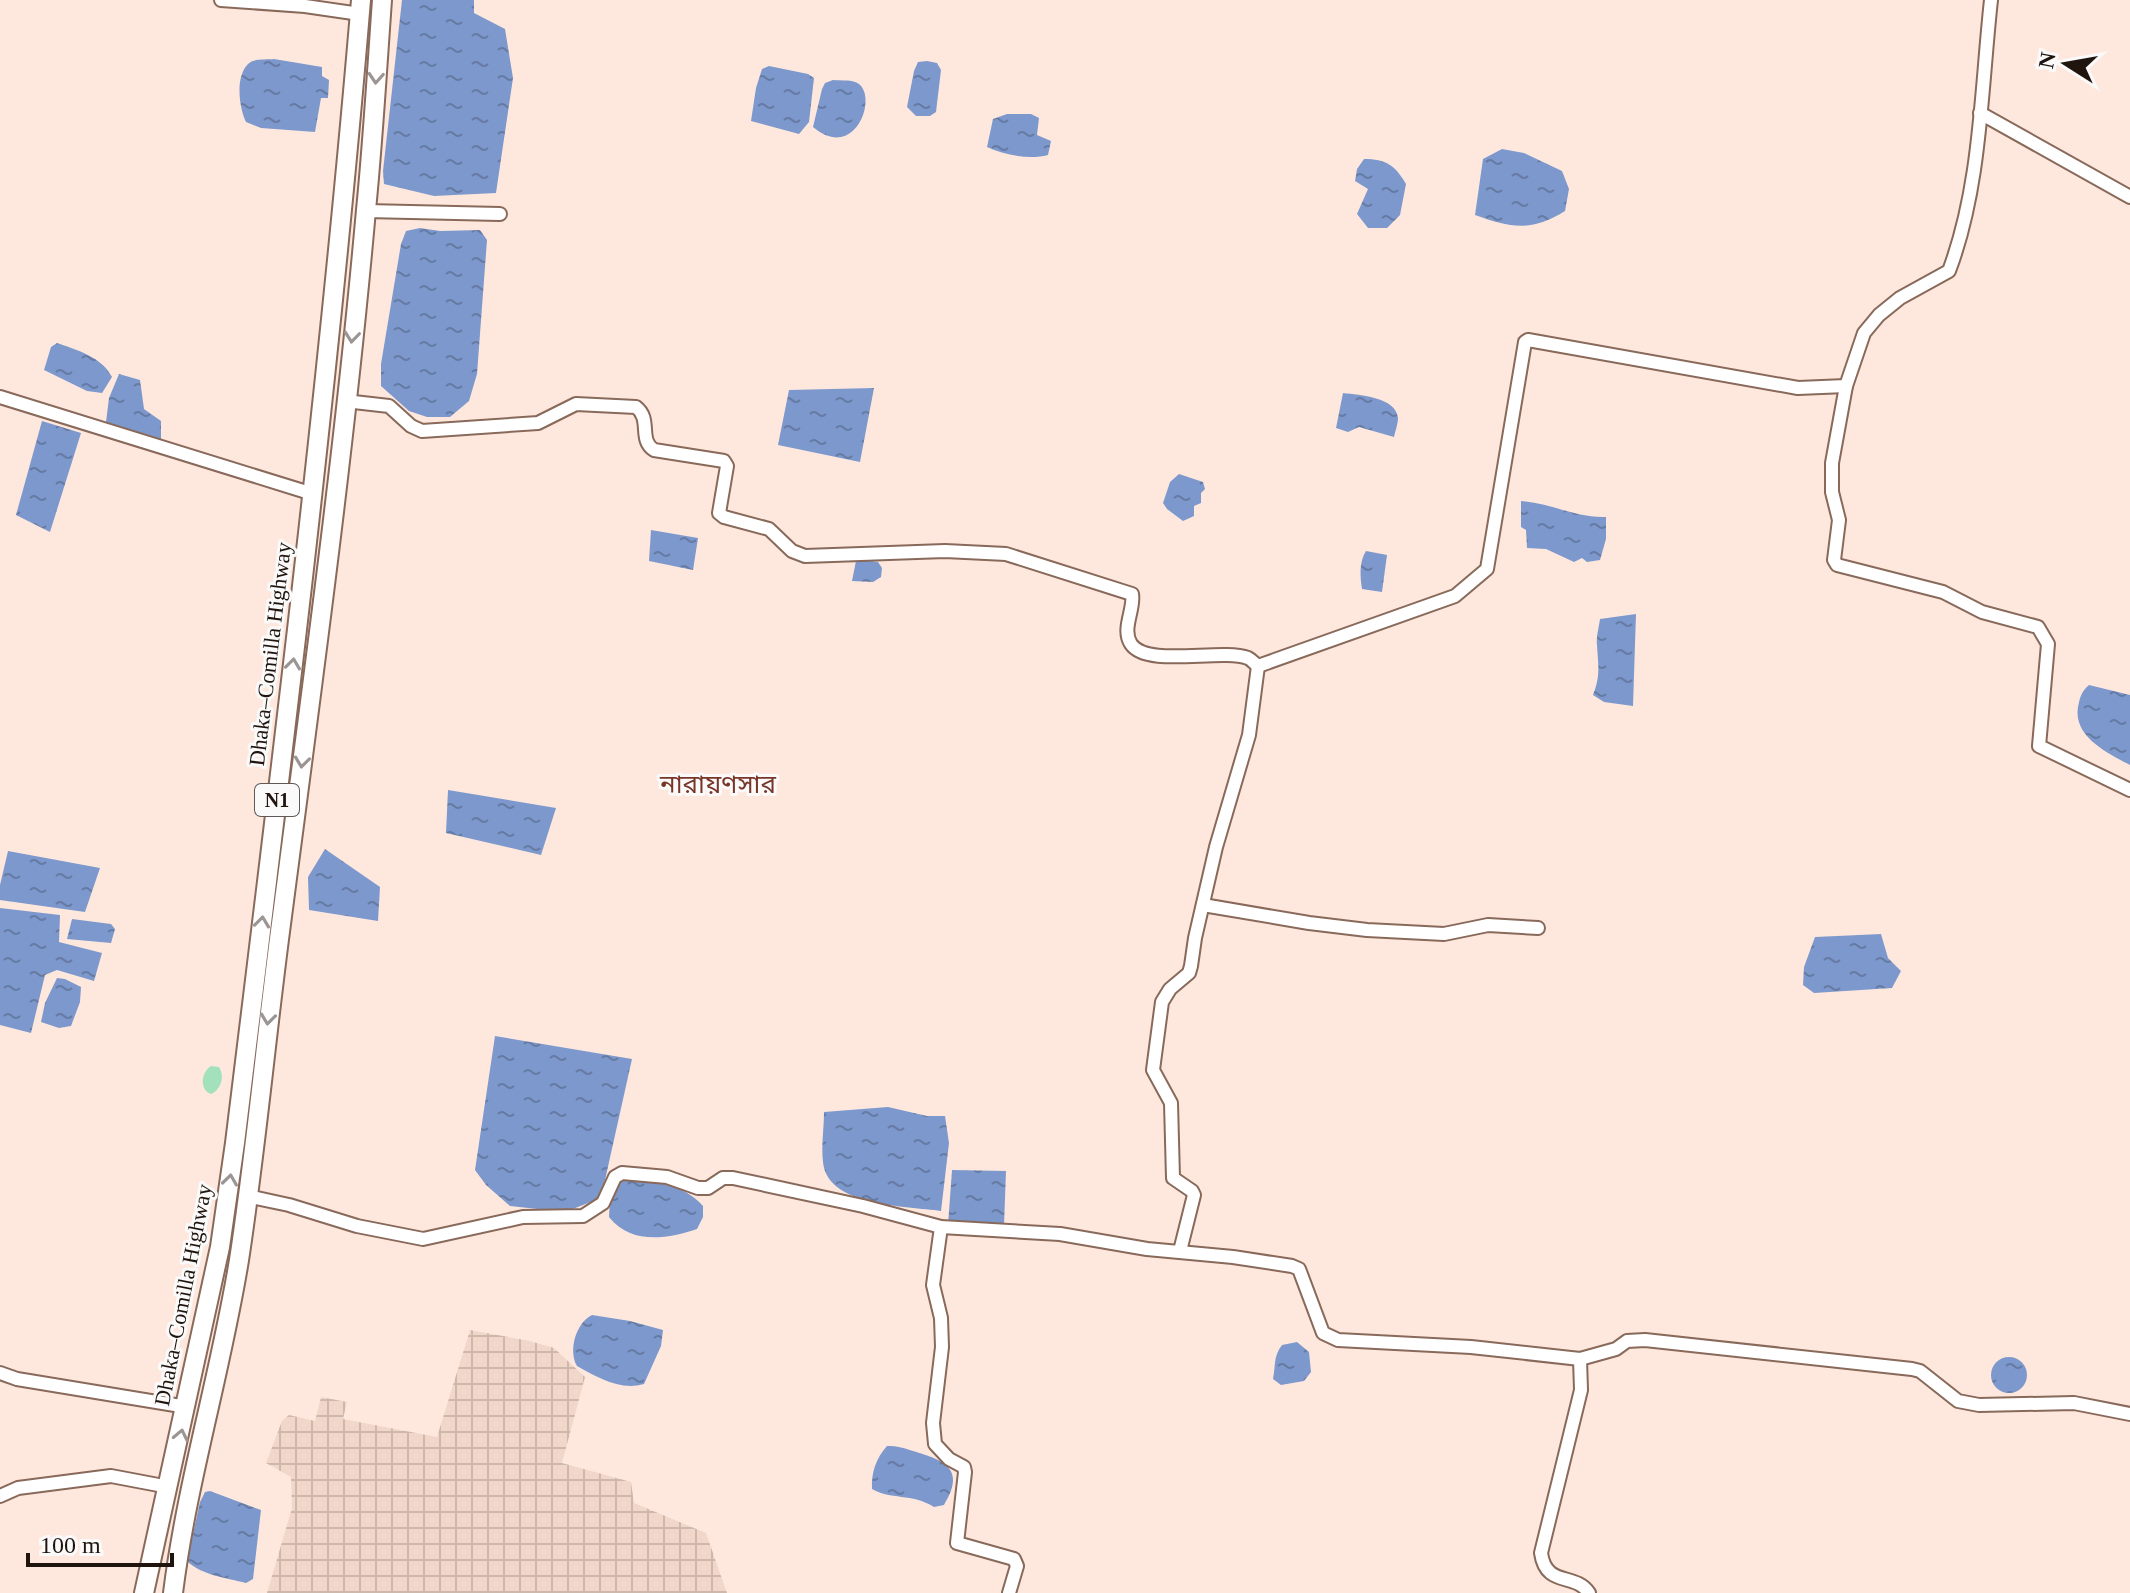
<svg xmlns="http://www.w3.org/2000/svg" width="2130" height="1593" font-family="'Times New Roman','Noto Sans Bengali',serif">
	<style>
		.industrial { fill: url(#industrial-grid) }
		.garden { fill: #a3e1bc }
		.water { fill: url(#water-ripples) }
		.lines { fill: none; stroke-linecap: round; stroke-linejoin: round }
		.minor-casing { stroke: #88695a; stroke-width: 16 }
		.highway-casing { stroke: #88695a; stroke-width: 22 }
		.minor { stroke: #fff; stroke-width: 12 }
		.highway { stroke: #fff; stroke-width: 18 }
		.oneway { stroke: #9b9593 }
		.labels { text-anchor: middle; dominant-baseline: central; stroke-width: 6; stroke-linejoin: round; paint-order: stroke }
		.shield { fill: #fafafa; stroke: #615955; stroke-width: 2 }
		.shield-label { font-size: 20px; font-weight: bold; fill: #20140e }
		.street-label { font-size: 22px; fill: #20140e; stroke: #fafafa }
		.quarter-label { font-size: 26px; fill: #793428; stroke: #fafafa }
	</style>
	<defs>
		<pattern id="industrial-grid" width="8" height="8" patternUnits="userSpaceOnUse" patternTransform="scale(2)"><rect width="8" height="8" fill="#f0d7ca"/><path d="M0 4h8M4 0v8" fill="none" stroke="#ceb8ac"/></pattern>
		<pattern id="water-ripples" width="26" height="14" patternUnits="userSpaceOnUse" patternTransform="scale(2)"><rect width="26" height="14" fill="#7d98cc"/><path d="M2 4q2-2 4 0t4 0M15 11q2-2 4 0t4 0" fill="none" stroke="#667ba4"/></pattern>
	</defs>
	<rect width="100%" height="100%" fill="#fee8de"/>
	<!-- industrial -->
	<path class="industrial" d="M 470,1330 L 530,1341 L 554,1348 L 585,1377 L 562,1463 L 631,1482 L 634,1503 L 706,1533 L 727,1593 L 267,1593 L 292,1508 L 291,1477 L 266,1463 L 282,1421 L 289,1415 L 315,1421 L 321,1397 L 347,1402 L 343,1419 L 437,1437 Z"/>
	<!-- garden -->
	<path class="garden" d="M 211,1066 L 219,1067 C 225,1076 221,1090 211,1094 C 199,1090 201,1072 211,1066 Z"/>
	<!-- water -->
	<g class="water">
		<path d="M 402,0 L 474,0 L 474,13 L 505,29 L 513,78 L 496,193 L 434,196 L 384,184 L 383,171 Z"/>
		<path d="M 274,59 L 322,67 L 322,76 L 329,80 L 328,98 L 321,98 L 315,132 L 261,128 L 246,122 C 239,107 235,77 248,64 C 254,58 266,60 274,59 Z"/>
		<path d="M 927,61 L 937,63 L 941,70 L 936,112 L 930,116 L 916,116 L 907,107 L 914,71 L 918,62 Z"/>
		<path d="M 769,66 L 808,74 L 814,78 L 809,122 L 799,134 L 751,121 L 756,88 L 762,69 Z"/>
		<path d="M 833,80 C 841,81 853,79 859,84 C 878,99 854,162 813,127 L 822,89 L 825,83 Z"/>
		<path d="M 1007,114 L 1031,114 L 1039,118 L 1037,135 L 1051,141 L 1048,155 C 1029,160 1005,155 987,147 L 993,119 Z"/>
		<path d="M 1502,149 L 1524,153 L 1562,171 L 1569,189 L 1565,211 C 1531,232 1511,228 1475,215 L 1483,159 Z"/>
		<path d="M 1364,159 C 1386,159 1395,165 1406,184 L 1400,215 L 1387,228 L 1368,228 L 1357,214 L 1368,189 L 1355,181 L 1357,169 Z"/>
		<path d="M 420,228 L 440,231 L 480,230 L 487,240 L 477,374 L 469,401 L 450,417 L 427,417 L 409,411 L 381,386 L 381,364 L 401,244 L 406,231 Z"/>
		<path d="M 57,343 C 77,350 102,357 112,377 L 102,393 L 87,391 L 44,370 L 51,347 Z"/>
		<path d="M 119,374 L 140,380 L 144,409 L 161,421 L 161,439 L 106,422 L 109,398 Z"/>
		<path d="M 874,388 L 860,462 L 778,445 L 789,390 Z"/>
		<path d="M 1343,393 C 1360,395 1396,397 1398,418 C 1398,424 1395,432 1394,437 L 1359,427 L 1348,432 L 1336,428 Z"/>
		<path d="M 42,421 L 81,433 L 50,532 L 16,515 Z"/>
		<path d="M 1179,474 L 1203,482 L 1205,489 L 1201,493 L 1201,503 L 1194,506 L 1194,516 L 1183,521 L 1167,509 L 1163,503 L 1170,482 Z"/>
		<path d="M 1521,501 C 1551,503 1576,518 1606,517 L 1606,539 L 1600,560 L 1587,562 L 1582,558 L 1574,562 L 1546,549 L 1527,548 L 1526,530 L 1521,527 Z"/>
		<path d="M 651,530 L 698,538 L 693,570 L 649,561 Z"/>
		<path d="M 1366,551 L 1387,555 L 1382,592 L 1362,589 C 1360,576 1359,562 1366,551 Z"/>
		<path d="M 861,560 L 878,562 L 882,568 L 881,577 L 873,582 L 852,581 L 856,561 Z"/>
		<path d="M 1636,614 L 1633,706 L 1604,702 L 1593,695 C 1601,675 1598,665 1597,645 C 1596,637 1599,627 1600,619 Z"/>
		<path d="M 2089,685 L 2130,695 L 2130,765 C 2108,753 2073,737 2078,707 C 2080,697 2081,692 2089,685 Z"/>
		<path d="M 448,790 L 556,808 L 541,855 L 446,833 Z"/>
		<path d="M 325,849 L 380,887 L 378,921 L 309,910 L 308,877 Z"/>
		<path d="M 8,851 L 100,868 L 85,912 L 0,900 L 0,885 Z"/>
		<path d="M 0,908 L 60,915 L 59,942 L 102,953 L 94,981 L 57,970 L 45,975 L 31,1033 L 0,1025 Z"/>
		<path d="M 72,919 L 111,924 L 115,929 L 111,943 L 67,939 Z"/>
		<path d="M 1881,934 L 1888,958 L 1901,971 L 1892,988 L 1814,993 L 1803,985 L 1804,967 L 1815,937 Z"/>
		<path d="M 57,978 L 65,979 L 81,987 L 80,1002 L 71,1026 L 59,1028 L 41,1022 L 45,1003 Z"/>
		<path d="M 495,1036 L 632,1059 L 601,1198 L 565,1212 L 510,1206 L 486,1185 L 475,1170 Z"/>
		<path d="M 888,1107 L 927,1116 L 945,1116 L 949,1143 L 941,1211 C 907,1206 827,1207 823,1162 C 821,1146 824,1128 824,1112 Z"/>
		<path d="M 952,1170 L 1006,1171 L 1004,1225 L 948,1225 Z"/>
		<path d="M 626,1180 C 655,1181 683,1184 703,1206 L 703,1217 L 697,1229 C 667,1239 631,1245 609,1217 L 610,1199 L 618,1183 Z"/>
		<path d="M 592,1315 L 630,1321 L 663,1330 L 661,1346 L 644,1384 C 620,1391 597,1377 577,1366 C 568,1350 576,1323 592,1315 Z"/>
		<path d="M 1297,1342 L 1309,1352 L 1311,1372 L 1304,1381 L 1281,1385 L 1273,1379 C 1276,1365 1273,1357 1282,1345 Z"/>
		<circle cx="2009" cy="1375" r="18"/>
		<path d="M 887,1446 C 898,1446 904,1448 913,1451 C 943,1460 967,1468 944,1505 L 934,1507 C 912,1493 890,1500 872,1489 C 871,1473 876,1458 887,1446 Z"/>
		<path d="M 210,1491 L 261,1510 L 253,1579 L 246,1583 C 227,1578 201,1575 187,1561 L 200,1502 L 205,1492 Z"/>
	</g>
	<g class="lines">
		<defs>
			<g id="minor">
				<path d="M 221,0 L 305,6 L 360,14"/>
				<path d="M 1980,113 L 2130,197"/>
				<path d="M 366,211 L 500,214"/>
				<path d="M 1846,386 L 1832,463 L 1832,492 L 1839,520 L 1834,560 L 1837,565 L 1943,592 L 1982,612 L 2038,627 L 2048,644 L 2039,746 L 2130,790"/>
				<path d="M 0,397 L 313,494"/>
				<path d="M 345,401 L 389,406 L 411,426 L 422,431 L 538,423 L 576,404 L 636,407 C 652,419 638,440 654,450 L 724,461 L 727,466 L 719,513 L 724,517 L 769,529 L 792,551 L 805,556 L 945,551 L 1006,554 L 1132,594 C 1135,609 1121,629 1131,644 C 1147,668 1221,648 1248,658 C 1252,660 1255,664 1258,666"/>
				<path d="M 1258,666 L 1455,596 L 1487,569 L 1525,342 L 1528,340 L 1798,388 L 1846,386 L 1864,333 L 1879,315 L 1900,298 L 1949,271 C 1981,186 1981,90 1991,0"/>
				<path d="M 1203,905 L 1309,923 L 1367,930 L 1444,934 L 1488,925 L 1538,928"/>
				<path d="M 247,1196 L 289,1205 L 357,1226 L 423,1239 L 523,1217 L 583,1216 L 603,1203 L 615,1177 L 622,1173 L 667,1177 L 698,1188 L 708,1188 L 723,1178 L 733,1178 L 863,1206 L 941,1227 L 1060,1234 L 1147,1249 L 1233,1257 L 1292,1266 L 1299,1269 L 1323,1333 L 1338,1340 L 1471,1347 L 1580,1359 L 1616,1349 L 1627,1341 L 1645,1340 L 1912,1369 L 1920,1371 L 1958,1401 L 1979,1405 L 2074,1403 L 2130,1414"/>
				<path d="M 941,1227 L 933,1285 L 941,1318 L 942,1347 L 933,1423 L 935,1444 L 949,1459 L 964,1467 L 965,1472 L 957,1543 L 1014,1559 L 1017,1566 L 1009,1593"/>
				<path d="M 1180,1251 L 1194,1195 L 1192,1191 L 1173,1178 L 1171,1103 L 1153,1070 L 1162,1002 L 1170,989 L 1189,973 L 1191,966 L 1195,938 L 1216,847 L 1249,735 L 1258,666"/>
				<path d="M 1580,1359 L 1581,1390 L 1541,1553 C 1546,1588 1575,1572 1589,1593"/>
				<path d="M 0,1373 L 17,1379 L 187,1407"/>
				<path d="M 0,1496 L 18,1488 L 111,1476 L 169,1487"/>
			</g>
			<g id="highway">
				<path d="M 144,1593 L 220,1247 L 235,1143 C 282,762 329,382 361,0"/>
				<path d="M 173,1593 C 187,1481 221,1372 239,1260 C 256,1149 266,1036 281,924 C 312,686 345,448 366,210 C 373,140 377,70 382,0"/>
			</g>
		</defs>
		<!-- minor casing -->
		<use href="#minor" class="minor-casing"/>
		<!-- highway casing -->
		<use href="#highway" class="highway-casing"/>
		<!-- minor -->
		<use href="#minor" class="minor"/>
		<!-- highway -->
		<use href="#highway" class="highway"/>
	</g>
	<!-- one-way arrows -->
	<defs><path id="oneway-chevron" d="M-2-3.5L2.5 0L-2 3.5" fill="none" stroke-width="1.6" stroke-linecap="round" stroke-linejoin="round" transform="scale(2)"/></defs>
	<g class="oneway">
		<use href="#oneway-chevron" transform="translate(376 78) rotate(94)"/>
		<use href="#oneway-chevron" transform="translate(352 337) rotate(96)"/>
		<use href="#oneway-chevron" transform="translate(293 664) rotate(-83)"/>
		<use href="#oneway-chevron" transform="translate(302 762) rotate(97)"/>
		<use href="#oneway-chevron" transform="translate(262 922) rotate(-83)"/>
		<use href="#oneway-chevron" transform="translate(268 1019) rotate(97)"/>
		<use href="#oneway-chevron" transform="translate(230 1180) rotate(-82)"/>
		<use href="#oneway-chevron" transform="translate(181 1435) rotate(-78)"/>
	</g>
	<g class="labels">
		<!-- shield labels -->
		<rect class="shield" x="255" y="784" width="44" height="32" rx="6"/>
		<g class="shield-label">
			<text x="277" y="800">N1</text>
		</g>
		<!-- street labels -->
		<g class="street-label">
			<text transform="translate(270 654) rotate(-83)">Dhaka–Comilla Highway</text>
			<text transform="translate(183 1295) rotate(-79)">Dhaka–Comilla Highway</text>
		</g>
		<!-- quarter labels -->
		<g class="quarter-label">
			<text x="718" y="784">নারায়ণসার</text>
		</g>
	</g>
	<!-- north arrow -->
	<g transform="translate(2066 64) rotate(281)" stroke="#fafafa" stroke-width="6" paint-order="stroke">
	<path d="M0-6L14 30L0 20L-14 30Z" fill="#20140e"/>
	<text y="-12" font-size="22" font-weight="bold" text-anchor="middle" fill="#20140e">N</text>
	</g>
	<!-- scale -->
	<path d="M28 1553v12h144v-12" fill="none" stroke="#20140e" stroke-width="4"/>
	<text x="40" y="1553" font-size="24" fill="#20140e" stroke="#fafafa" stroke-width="6" paint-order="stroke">100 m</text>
</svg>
